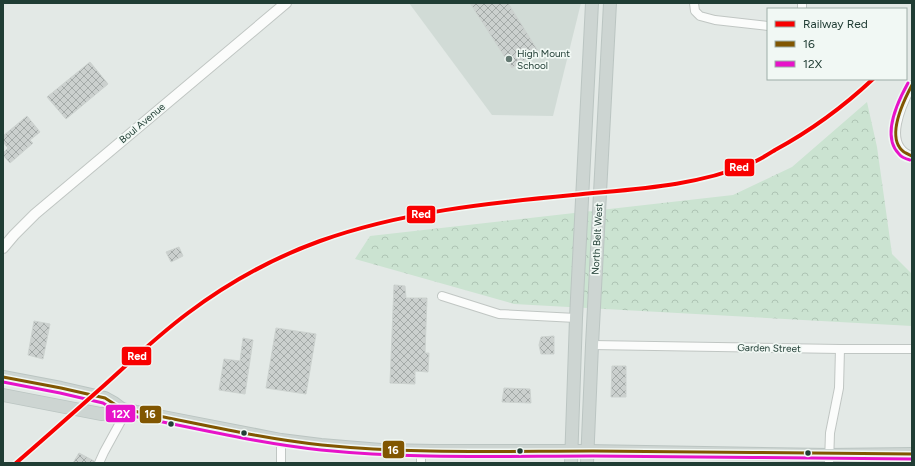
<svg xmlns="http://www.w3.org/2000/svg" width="915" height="466" font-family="Figtree,sans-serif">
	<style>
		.built { fill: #d1dbd6 }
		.forest { fill: url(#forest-crowns) }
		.building { fill: url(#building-cross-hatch); stroke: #ccd2cf }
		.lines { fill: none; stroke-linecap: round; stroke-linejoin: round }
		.minor-casing { stroke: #c0c6c3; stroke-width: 10 }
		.tertiary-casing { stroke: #c0c6c3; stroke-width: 12 }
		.primary-casing { stroke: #bbc5c2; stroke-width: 14 }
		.minor { stroke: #fbfcfb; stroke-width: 8 }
		.tertiary { stroke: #fbfcfb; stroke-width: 10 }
		.primary { stroke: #cdd5d2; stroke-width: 12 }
		.bus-1-casing { stroke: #f1f8f4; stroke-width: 6 }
		.bus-2-casing { stroke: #f1f8f4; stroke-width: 6 }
		.bus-1 { stroke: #815601; stroke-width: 3 }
		.bus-2 { stroke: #e713c9; stroke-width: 3 }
		.rail-1-casing { stroke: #f1f8f4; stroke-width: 7 }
		.rail-1 { stroke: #f80000; stroke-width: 4 }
		.poi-dot { fill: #647972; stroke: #f1f8f4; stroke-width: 1.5 }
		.bus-dot { fill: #203d34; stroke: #f1f8f4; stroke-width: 1.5 }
		.labels { text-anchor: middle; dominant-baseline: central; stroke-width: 3.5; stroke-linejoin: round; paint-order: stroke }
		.poi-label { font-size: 10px; fill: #203d34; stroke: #f1f8f4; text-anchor: start }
		.street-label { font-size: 10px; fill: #203d34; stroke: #f1f8f4 }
		.line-badge { stroke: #f1f8f4; stroke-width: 1.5 }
		.badge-label { font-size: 11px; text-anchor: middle; font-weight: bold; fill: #fff }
	</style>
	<defs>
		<pattern id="forest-crowns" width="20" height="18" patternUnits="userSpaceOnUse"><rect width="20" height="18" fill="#cbe3d1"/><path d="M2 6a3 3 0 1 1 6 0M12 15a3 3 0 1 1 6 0" fill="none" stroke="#aec4b4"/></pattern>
		<pattern id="building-cross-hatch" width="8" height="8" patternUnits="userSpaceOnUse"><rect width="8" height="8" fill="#cbd0ce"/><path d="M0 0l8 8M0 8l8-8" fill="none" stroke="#a4aaa8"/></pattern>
	</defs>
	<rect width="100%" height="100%" fill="#e3e9e6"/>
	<!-- built -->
	<path class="built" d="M 409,3 L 581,3 L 553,116 L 492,115 Z"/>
	<!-- forest -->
	<path class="forest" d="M 867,102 L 877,147 L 892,254 L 912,274 L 912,326 L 514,304 L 355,259 L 370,236 L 733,195 L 792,167 Z"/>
	<!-- building -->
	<g class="building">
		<path d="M 470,3 L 508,3 L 538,51 L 512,68 Z"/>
		<path d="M 90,62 L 108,84 L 66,119 L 47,97 Z"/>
		<path d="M 27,116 L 40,132 L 30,140 L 33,143 L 10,163 L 3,155 L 3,153 L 8,148 L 3,142 L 3,136 Z"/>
		<path d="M 179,247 L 183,256 L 171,262 L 166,252 Z"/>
		<path d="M 394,285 L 405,286 L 406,298 L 427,298 L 425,353 L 429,353 L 428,372 L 415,371 L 415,384 L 390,383 Z"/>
		<path d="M 34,321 L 50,324 L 43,359 L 28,355 Z"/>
		<path d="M 276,328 L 316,334 L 306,394 L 266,388 Z"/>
		<path d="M 554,336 L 554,354 L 541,354 L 539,345 L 541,337 Z"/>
		<path d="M 243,338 L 253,340 L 245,394 L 219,390 L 224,359 L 240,361 Z"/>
		<path d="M 612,366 L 626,366 L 626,397 L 611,397 Z"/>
		<path d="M 504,388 L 530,389 L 531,403 L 502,402 Z"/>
		<path d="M 79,453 L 94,461 L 94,463 L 73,463 Z"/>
	</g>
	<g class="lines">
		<defs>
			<g id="minor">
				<path d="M 694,3 L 695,11 L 700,16 L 715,20 L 768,26"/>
				<path d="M 802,3 L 802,9"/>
				<path d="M 912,85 C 903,102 881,147 912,156"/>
				<path d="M 442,296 L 499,314 L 576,318"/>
				<path d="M 592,345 L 840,349 L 912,349"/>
				<path d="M 99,463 L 104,452 L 127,410"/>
				<path d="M 281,463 L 281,440"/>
				<path d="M 421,463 L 421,451"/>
				<path d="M 829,463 L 830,433 L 839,388 L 840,349"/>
			</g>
			<path id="tertiary" d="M 3,248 L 14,235 L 35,214 L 286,3"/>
			<g id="primary">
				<path d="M 3,377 L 61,388 L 105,398 L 114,403 L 122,409"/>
				<path d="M 3,395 L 101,414 L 113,413 L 122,409 L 127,410 L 281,440 L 321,445 L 381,450 L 435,451 L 587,451 L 829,455 L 912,454"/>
				<path d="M 571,463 L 576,318 L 592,3"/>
				<path d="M 587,463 L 592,345 L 610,3"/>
			</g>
		</defs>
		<!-- minor casing -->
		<use href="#minor" class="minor-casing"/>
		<!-- tertiary casing -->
		<use href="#tertiary" class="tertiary-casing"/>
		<!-- primary casing -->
		<use href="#primary" class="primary-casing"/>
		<!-- minor -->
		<use href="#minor" class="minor"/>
		<!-- tertiary -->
		<use href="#tertiary" class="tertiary"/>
		<!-- primary -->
		<use href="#primary" class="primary"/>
		<defs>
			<g id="bus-1">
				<path d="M 912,85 C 904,100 885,138 904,152 C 906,153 909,155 912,156"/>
				<path d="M 3,377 L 61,388 L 105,398 L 122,409 C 189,421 255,438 322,445 C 412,454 503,451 593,451 C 699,451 806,454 912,454"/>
			</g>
			<g id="bus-2">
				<path d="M 908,83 C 898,101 881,136 899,154 C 901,157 906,159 910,160"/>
				<path d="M 3,382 L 60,393 L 103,403 L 121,414 C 188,426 254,443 321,450 C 411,459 502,456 593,456 C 699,456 806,459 912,459"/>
			</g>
		</defs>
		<!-- bus-1 casing -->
		<use href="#bus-1" class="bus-1-casing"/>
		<!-- bus-2 casing -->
		<use href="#bus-2" class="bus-2-casing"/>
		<!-- bus-1 -->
		<use href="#bus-1" class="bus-1"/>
		<!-- bus-2 -->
		<use href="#bus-2" class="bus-2"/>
		<defs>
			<path id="rail-1" d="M 16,463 C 44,439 72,414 100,389 C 129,363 157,336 188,313 C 228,283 273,258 320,241 C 401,212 488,203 573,195 C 632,189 693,187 749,164 C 758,161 767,155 775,150 C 812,130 842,108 873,79"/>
		</defs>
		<!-- rail-1 casing -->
		<use href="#rail-1" class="rail-1-casing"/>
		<!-- rail-1 -->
		<use href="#rail-1" class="rail-1"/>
	</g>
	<!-- markers -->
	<circle class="poi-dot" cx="509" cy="59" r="4"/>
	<g class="bus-dot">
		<circle cx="171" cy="424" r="3.5"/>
		<circle cx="244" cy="433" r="3.5"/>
		<circle cx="520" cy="451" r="3.5"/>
		<circle cx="808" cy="453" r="3.5"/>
	</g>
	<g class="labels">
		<!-- poi labels -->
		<g class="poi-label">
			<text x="517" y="53">High Mount<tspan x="517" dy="12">School</tspan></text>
		</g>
		<!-- street labels -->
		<g class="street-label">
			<text transform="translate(142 123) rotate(-40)">Boul Avenue</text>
			<text transform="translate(597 239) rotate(-87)">North Belt West</text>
			<text transform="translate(769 348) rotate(1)">Garden Street</text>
		</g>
	</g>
	<g class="line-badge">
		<rect x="724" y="158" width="31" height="19" rx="4" fill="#f80000"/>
		<rect x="406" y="205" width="30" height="19" rx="4" fill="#f80000"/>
		<rect x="121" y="346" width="31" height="20" rx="4" fill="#f80000"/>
		<rect x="105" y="404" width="31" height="19" rx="4" fill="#e713c9"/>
		<rect x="139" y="405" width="23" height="19" rx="4" fill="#815601"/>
		<rect x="382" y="440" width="23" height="19" rx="4" fill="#815601"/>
	</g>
	<g class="badge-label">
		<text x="739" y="171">Red</text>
		<text x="421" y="218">Red</text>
		<text x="137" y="360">Red</text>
		<text x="121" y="418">12X</text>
		<text x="150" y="418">16</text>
		<text x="393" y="454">16</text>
	</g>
	<!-- border -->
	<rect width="915" height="466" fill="none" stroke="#203d34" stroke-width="8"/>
	<!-- legend -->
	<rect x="767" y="8" width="140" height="72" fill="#f1f8f4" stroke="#9dada7"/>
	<rect x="775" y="21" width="20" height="6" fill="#f80000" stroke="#9dada7"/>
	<text x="803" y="28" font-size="12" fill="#203d34">Railway Red</text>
	<rect x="775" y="41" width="20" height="6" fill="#815601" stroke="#9dada7"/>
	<text x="803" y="48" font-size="12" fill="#203d34">16</text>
	<rect x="775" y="61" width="20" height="6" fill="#e713c9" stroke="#9dada7"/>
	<text x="803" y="68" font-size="12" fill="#203d34">12X</text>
</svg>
